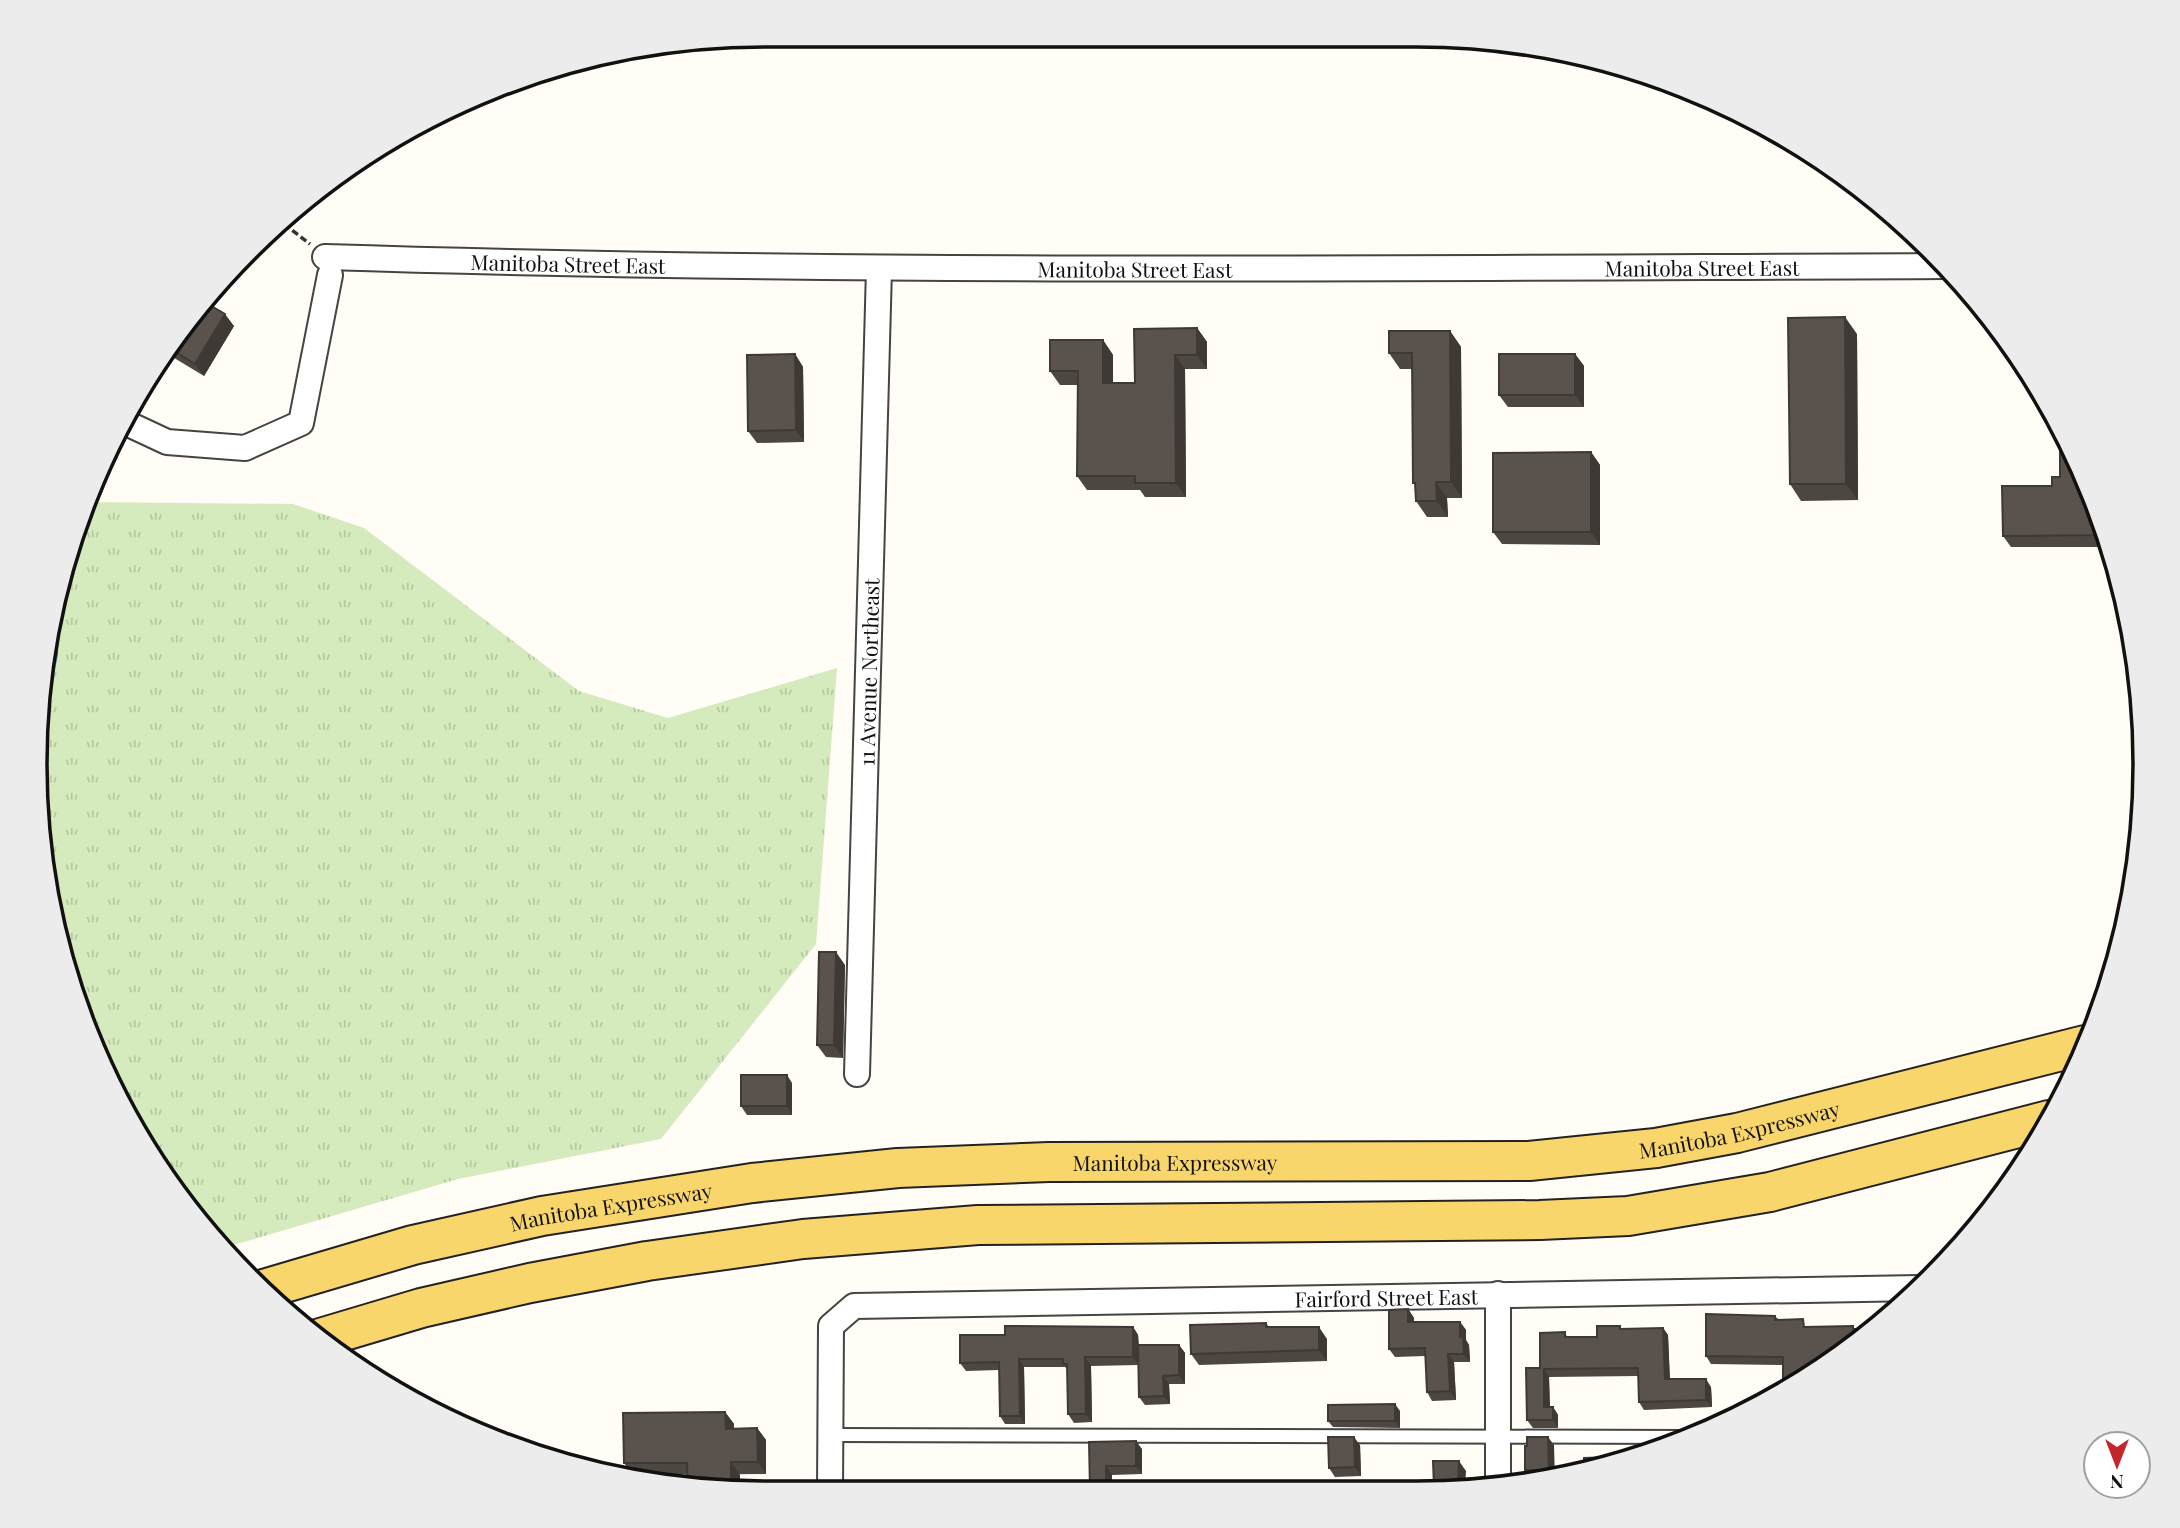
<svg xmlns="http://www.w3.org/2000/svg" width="2180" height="1528" font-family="'Playfair Display',serif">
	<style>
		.grass { fill: url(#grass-tufts) }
		.water { fill: #b9e0f7; stroke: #3f96cf; stroke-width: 2 }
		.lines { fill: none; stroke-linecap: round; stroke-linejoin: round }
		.lane-casing { stroke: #444; stroke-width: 16 }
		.street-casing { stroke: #444; stroke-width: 28 }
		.primary-casing { stroke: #222; stroke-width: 42 }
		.path { stroke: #333; stroke-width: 3.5; stroke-dasharray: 7 3.5; stroke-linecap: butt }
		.lane { stroke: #fff; stroke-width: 12 }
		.street { stroke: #fff; stroke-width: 24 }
		.primary { stroke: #f9d66b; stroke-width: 38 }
		.wall { fill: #4d4742 }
		.shaded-wall { fill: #3f3936 }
		.building { fill: #5a524d; stroke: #3f3936; stroke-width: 2 }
		.labels { text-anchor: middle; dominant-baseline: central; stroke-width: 7; stroke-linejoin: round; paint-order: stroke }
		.street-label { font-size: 21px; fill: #111; stroke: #fff }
		.rim { fill: none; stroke: #111; stroke-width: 3.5 }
	</style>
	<defs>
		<pattern id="grass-tufts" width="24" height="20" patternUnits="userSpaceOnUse" patternTransform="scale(1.75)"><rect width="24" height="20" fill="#d5ebbd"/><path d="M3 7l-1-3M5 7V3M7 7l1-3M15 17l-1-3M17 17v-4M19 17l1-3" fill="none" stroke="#b6c8a1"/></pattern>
	</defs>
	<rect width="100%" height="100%" fill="#fffdf5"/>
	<!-- grass -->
	<path class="grass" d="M 86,502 L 293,504 L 364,528 L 579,691 L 668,718 L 837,668 L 816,944 L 661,1139 L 458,1179 L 220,1249 L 216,1245 L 110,1086 L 74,998 L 41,860 L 41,668 Z"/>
	<!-- water -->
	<path class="water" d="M 58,608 L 57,655 L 45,715 L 41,722 L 41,668 Z"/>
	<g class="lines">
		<defs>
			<path id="lane" d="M 831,1435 L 1686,1437"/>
			<g id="street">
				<path id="s1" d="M 325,257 C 865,274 1406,268 1946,266"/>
				<path d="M 122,421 L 167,442 L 245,448 L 301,423 L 330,275"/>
				<path id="s2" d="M 857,1074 L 879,269"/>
				<path d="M 1498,1487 L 1498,1294"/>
				<path id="s3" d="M 830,1491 L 831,1326 L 854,1306 L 1919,1288"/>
			</g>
			<g id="primary">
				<path id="s4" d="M 264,1289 L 413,1245 L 542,1216 L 752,1183 L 898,1168 L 1049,1162 L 1529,1161 L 1656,1148 L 1737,1133 L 2085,1045"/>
				<path d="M 317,1339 L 421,1308 L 530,1283 L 647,1261 L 803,1239 L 978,1225 L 1540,1220 L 1628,1216 L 1770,1192 L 2049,1120"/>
			</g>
		</defs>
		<!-- lane casing -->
		<use href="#lane" class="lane-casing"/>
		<!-- street casing -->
		<use href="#street" class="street-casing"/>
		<!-- primary casing -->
		<use href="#primary" class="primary-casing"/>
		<!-- path -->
		<path class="path" d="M 284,224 L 310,244"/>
		<!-- lane -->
		<use href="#lane" class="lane"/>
		<!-- street -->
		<use href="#street" class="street"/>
		<!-- primary -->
		<use href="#primary" class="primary"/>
	</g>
	<!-- wall -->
	<g class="wall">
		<path d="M 203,301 L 234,326 L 204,376 L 166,353 Z"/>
		<path d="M 1197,328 L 1207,342 L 1207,369 L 1185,369 L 1186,497 L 1145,497 L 1140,490 L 1087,490 L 1077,476 L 1078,385 L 1060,385 L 1050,371 L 1103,340 L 1113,355 L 1113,383 L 1135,383 Z"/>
		<path d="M 1450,331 L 1461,347 L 1462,498 L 1447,498 L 1448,517 L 1427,517 L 1416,501 L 1415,485 L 1413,483 L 1412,369 L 1400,369 L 1389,353 Z"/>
		<path d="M 1857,334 L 1858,500 L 1801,501 L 1790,484 Z"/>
		<path d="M 795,354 L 803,367 L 804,442 L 757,443 L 748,431 Z"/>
		<path d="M 1575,354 L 1584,366 L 1584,407 L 1508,407 L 1499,395 Z"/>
		<path d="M 1591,452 L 1600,465 L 1600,545 L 1502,544 L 1493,532 Z"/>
		<path d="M 2060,477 L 2106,547 L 2011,547 L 2003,536 Z"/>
		<path d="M 845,965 L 843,1058 L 826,1057 L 817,1045 Z"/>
		<path d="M 792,1083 L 792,1115 L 747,1115 L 741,1106 Z"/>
		<path d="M 1408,1309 L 1414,1318 L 1414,1322 L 1460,1322 L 1466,1330 L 1466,1340 L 1469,1345 L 1470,1362 L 1454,1362 L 1456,1400 L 1432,1401 L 1427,1392 L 1425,1356 L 1395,1357 L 1389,1349 Z"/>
		<path d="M 1775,1316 L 1779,1320 L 1803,1319 L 1783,1365 L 1711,1364 L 1706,1356 Z"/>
		<path d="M 1266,1323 L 1269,1327 L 1327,1339 L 1327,1361 L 1199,1365 L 1191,1354 Z"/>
		<path d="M 1133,1327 L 1138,1335 L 1139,1345 L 1179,1345 L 1185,1353 L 1185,1384 L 1169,1384 L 1170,1404 L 1145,1405 L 1139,1397 L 1138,1365 L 1091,1366 L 1092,1422 L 1074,1423 L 1068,1414 L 1068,1370 L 1065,1367 L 1024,1367 L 1025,1424 L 1005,1424 L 1000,1416 L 999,1370 L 966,1371 L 960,1363 L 1005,1335 Z"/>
		<path d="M 1663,1328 L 1668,1335 L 1670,1379 L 1711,1387 L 1712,1407 L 1644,1410 L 1639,1402 L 1638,1376 L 1549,1377 L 1550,1407 L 1553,1407 L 1558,1415 L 1558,1428 L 1533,1428 L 1527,1420 L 1540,1368 L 1565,1332 L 1567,1337 L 1597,1337 L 1622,1329 Z"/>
		<path d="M 1400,1411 L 1400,1428 L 1333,1427 L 1328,1421 Z"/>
		<path d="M 725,1412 L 734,1424 L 734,1428 L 757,1428 L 766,1440 L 766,1474 L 633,1475 L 624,1463 Z"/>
		<path d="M 1089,1442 L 1142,1449 L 1142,1474 L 1112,1475 L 1112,1489 L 1090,1489 Z"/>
		<path d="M 1360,1445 L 1361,1476 L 1335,1477 L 1329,1468 Z"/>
		<path d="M 1554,1445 L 1555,1478 L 1531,1479 L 1525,1470 Z"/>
	</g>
	<!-- shaded-wall -->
	<g class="shaded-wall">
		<path d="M 225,314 L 234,326 L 204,376 L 195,364 Z"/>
		<path d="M 1845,317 L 1857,334 L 1858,500 L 1846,484 Z"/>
		<path d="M 1197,328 L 1207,342 L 1207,369 L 1197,355 Z"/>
		<path d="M 1450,331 L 1461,347 L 1462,498 L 1451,482 Z"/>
		<path d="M 1103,340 L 1113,355 L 1113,397 L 1103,383 Z"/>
		<path d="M 795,354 L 803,367 L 804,442 L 796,430 Z"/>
		<path d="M 1575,354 L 1584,366 L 1584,407 L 1575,395 Z"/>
		<path d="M 1175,355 L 1185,369 L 1186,497 L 1176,483 Z"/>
		<path d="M 1591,452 L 1600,465 L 1600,545 L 1591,532 Z"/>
		<path d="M 1436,482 L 1447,498 L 1448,517 L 1437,501 Z"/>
		<path d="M 2098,511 L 2106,530 L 2106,547 L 2098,535 Z"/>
		<path d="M 836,952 L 845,965 L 843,1058 L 834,1045 Z"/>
		<path d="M 787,1075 L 792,1083 L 792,1115 L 787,1106 Z"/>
		<path d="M 1408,1309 L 1414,1318 L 1414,1331 L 1408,1322 Z"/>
		<path d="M 1460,1322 L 1466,1330 L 1466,1340 L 1469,1345 L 1470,1362 L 1464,1354 L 1460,1337 Z"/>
		<path d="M 1133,1327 L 1138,1335 L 1139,1365 L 1133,1357 Z"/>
		<path d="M 1319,1327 L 1327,1339 L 1327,1361 L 1319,1350 Z"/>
		<path d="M 1663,1328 L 1668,1335 L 1670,1387 L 1665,1379 Z"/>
		<path d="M 1179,1345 L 1185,1353 L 1185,1384 L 1179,1375 Z"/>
		<path d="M 1448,1354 L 1454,1362 L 1456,1400 L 1450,1391 Z"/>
		<path d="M 1085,1357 L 1091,1366 L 1092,1422 L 1086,1414 Z"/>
		<path d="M 1019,1359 L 1024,1367 L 1025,1424 L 1020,1416 Z"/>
		<path d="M 1544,1369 L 1549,1377 L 1550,1415 L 1544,1407 Z"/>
		<path d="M 1163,1376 L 1169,1384 L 1170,1404 L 1164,1396 Z"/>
		<path d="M 1706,1379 L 1711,1387 L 1712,1407 L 1706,1400 Z"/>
		<path d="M 1395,1404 L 1400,1411 L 1400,1428 L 1395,1421 Z"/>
		<path d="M 1553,1407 L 1558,1415 L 1558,1428 L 1553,1420 Z"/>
		<path d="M 725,1412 L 734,1424 L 734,1441 L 726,1429 Z"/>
		<path d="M 757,1428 L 766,1440 L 766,1474 L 758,1462 Z"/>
		<path d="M 1354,1437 L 1360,1445 L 1361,1476 L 1355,1467 Z"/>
		<path d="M 1548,1437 L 1554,1445 L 1554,1478 L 1549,1470 Z"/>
		<path d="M 1136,1441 L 1142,1449 L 1142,1474 L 1136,1466 Z"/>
		<path d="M 1459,1461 L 1466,1471 L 1465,1487 L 1458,1487 Z"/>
		<path d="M 731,1462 L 740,1475 L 740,1491 L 731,1491 Z"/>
		<path d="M 1106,1466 L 1112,1475 L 1112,1489 L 1106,1489 Z"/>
	</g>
	<!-- building -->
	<g class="building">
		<path d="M 203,301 L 225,314 L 195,364 L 169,348 Z"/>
		<path d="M 1845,317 L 1846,484 L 1790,484 L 1788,318 Z"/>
		<path d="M 1197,328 L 1197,355 L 1175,355 L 1176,483 L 1135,483 L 1135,476 L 1077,476 L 1078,371 L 1050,371 L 1050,340 L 1103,340 L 1103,383 L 1135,383 L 1134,329 Z"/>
		<path d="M 1389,331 L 1450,331 L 1451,482 L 1436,482 L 1437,501 L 1416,501 L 1415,483 L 1413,483 L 1412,353 L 1389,353 Z"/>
		<path d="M 795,354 L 796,430 L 748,431 L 747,355 Z"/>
		<rect x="1499" y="354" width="76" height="41"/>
		<path d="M 2060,433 L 2062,433 L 2098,511 L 2098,535 L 2003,536 L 2002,486 L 2052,486 L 2052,477 L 2060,477 Z"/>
		<path d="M 1591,452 L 1591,532 L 1493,532 L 1493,453 Z"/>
		<path d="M 819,952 L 836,952 L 834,1045 L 817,1045 Z"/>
		<rect x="741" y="1075" width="46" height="31"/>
		<path d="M 1408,1309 L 1408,1322 L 1460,1322 L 1460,1337 L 1463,1336 L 1464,1354 L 1448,1354 L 1450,1391 L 1427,1392 L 1425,1348 L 1389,1349 L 1389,1310 Z"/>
		<path d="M 1706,1314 L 1775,1316 L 1775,1320 L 1803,1319 L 1804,1327 L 1853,1326 L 1853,1329 L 1872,1329 L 1783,1388 L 1783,1357 L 1706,1356 Z"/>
		<path d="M 1266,1323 L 1266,1327 L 1319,1327 L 1319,1350 L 1191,1354 L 1190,1325 Z"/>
		<path d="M 1005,1326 L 1133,1327 L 1133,1357 L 1085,1357 L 1086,1414 L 1068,1414 L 1067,1364 L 1063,1364 L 1063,1359 L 1019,1359 L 1020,1416 L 1000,1416 L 999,1362 L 960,1363 L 960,1335 L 1005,1335 Z"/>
		<path d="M 1597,1326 L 1620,1326 L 1620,1329 L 1663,1328 L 1665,1379 L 1706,1379 L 1706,1400 L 1639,1402 L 1638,1368 L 1544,1369 L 1544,1407 L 1553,1407 L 1553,1420 L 1527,1420 L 1526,1368 L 1540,1368 L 1540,1333 L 1565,1332 L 1565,1337 L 1597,1337 Z"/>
		<path d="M 1138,1345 L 1179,1345 L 1179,1375 L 1163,1376 L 1164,1396 L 1139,1397 Z"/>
		<path d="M 1395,1404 L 1395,1421 L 1328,1421 L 1328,1405 Z"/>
		<path d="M 725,1412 L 726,1429 L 757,1428 L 758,1462 L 731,1462 L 731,1491 L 717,1491 L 688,1487 L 687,1463 L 624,1463 L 623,1413 Z"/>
		<path d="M 1328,1437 L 1354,1437 L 1355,1467 L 1329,1468 Z"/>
		<path d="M 1527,1437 L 1548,1437 L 1549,1470 L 1525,1470 L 1525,1446 L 1527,1446 Z"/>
		<path d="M 1136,1441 L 1136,1466 L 1106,1466 L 1106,1489 L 1090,1489 L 1089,1442 Z"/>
		<path d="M 1612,1457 L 1612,1465 L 1605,1468 L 1584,1472 L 1584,1458 Z"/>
		<path d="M 1433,1461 L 1459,1461 L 1458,1487 L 1434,1487 Z"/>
		<path d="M 1300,1483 L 1300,1488 L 1275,1488 L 1275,1484 Z"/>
	</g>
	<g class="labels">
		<!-- street labels -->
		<g class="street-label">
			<text stroke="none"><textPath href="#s1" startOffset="243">Manitoba Street East</textPath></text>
			<text stroke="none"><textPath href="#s1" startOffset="1377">Manitoba Street East</textPath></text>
			<text stroke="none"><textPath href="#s1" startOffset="810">Manitoba Street East</textPath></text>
			<text stroke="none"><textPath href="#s2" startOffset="402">11 Avenue Northeast</textPath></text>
			<text stroke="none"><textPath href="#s4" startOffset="1491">Manitoba Expressway</textPath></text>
			<text stroke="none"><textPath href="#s4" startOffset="924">Manitoba Expressway</textPath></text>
			<text stroke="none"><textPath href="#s4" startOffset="357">Manitoba Expressway</textPath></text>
			<text stroke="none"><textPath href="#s3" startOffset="728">Fairford Street East</textPath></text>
		</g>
	</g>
	<!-- crop -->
	<path d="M0 0H2180V1528H0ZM764 47H1416A717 717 0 0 1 2133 764V764A717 717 0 0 1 1416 1481H764A717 717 0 0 1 47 764V764A717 717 0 0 1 764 47Z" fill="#ececec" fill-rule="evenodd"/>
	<path class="rim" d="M764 47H1416A717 717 0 0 1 2133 764V764A717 717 0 0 1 1416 1481H764A717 717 0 0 1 47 764V764A717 717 0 0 1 764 47Z"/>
	<!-- north arrow -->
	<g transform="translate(2117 1465) rotate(180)"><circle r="33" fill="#ffffff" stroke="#a0a0a0" stroke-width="2"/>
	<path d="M0-5L12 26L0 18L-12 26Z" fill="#c4262e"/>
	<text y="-10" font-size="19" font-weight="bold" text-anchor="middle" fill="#111111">N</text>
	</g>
</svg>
